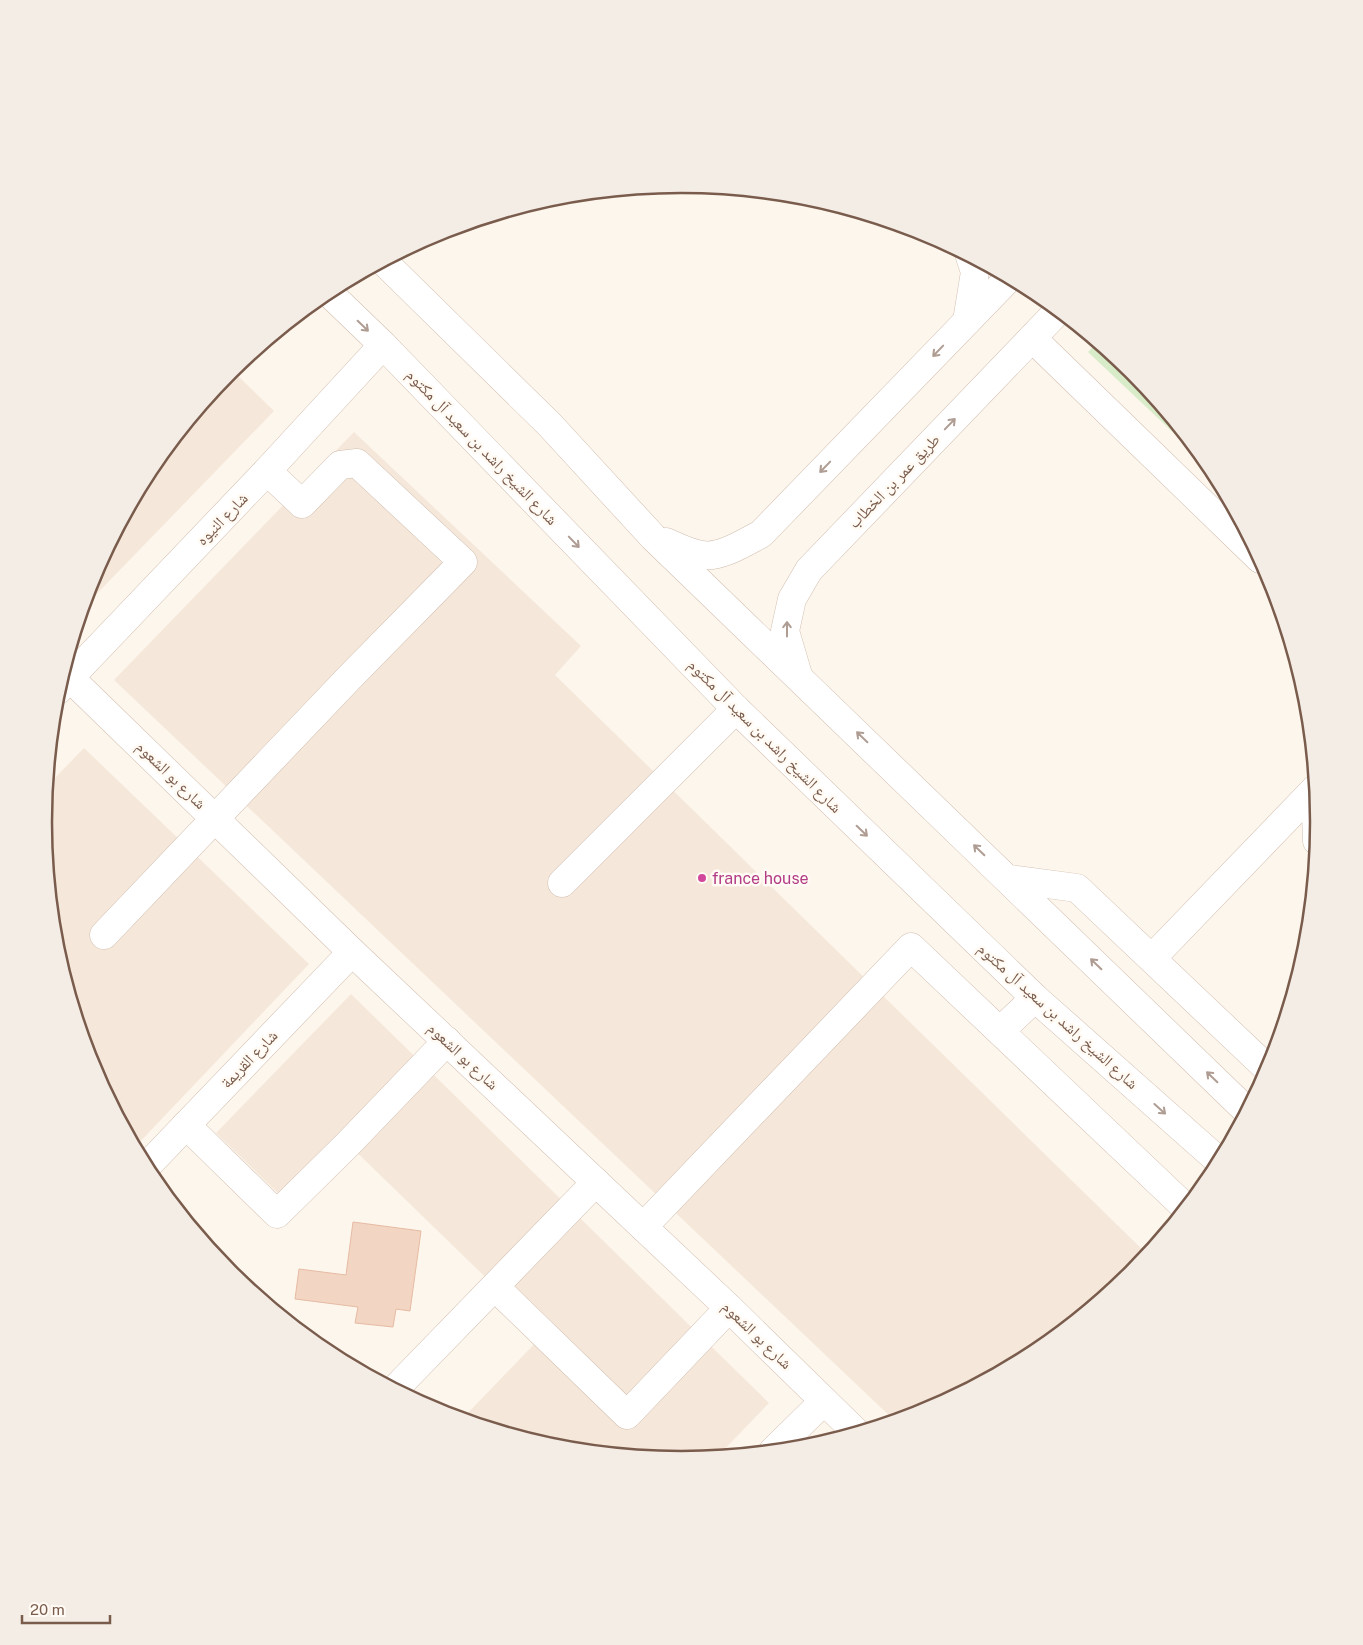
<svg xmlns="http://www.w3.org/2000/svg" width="1363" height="1645" font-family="'Public Sans','Noto Naskh Arabic',sans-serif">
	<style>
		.residential { fill: #f5e8da }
		.green { fill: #d8ecc9 }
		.building { fill: #f3d5c3; stroke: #e6bba3 }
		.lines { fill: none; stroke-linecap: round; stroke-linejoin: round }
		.minor-casing { stroke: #d1beb0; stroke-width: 29 }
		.tertiary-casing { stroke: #d1beb0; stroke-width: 29 }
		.minor { stroke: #fff; stroke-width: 28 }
		.tertiary { stroke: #fff; stroke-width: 28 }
		.oneway { stroke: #af9d94 }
		.hotel-dot { fill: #d1479c; stroke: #fffaf3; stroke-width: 2 }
		.labels { text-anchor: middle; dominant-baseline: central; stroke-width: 5; stroke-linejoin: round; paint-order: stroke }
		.street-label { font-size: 16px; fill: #7a5c4d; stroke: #fffaf3 }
		.hotel-label { font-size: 16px; fill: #b23c85; stroke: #fffaf3; text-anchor: start }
		.rim { fill: none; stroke: #7a5c4d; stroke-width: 2.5 }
	</style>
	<rect width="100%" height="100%" fill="#fdf6ec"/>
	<!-- residential -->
	<g class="residential">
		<path d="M 232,370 L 274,411 L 84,607 L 92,578 L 151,468 Z"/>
		<path d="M 354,432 L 581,646 L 555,675 L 1148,1255 L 1132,1274 L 1036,1353 L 925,1412 L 895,1421 L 114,680 Z"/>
		<path d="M 84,748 L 309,964 L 135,1147 L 92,1066 L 56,947 L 44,822 L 47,786 Z"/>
		<path d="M 351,994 L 769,1403 L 717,1457 L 681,1460 L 557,1448 L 462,1419 L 544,1334 L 343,1139 L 284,1199 L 216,1133 Z"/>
	</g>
	<!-- green -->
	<path class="green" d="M 1097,343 L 1133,372 L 1214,471 L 1088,352 Z"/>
	<!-- building -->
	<path class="building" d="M 353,1222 L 421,1231 L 410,1311 L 396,1309 L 393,1327 L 355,1323 L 358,1307 L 295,1299 L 299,1269 L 346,1275 Z"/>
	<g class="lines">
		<defs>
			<g id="minor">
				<path d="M 967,321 L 975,272 L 970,257"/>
				<path d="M 1032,338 L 1260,559"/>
				<path d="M 70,678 L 352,952 L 729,1308 L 857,1433"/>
				<path d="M 58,690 L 267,471 L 383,345"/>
				<path d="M 1315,789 L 1317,841"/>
				<path d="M 1009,879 L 1077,888 L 1269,1070"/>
				<path d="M 562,883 L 736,709"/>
				<path d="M 104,935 L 349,678 L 463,562 L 357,463 L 340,465 L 302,504 L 267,471"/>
				<path d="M 1152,958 L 1316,788"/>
				<path d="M 1000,1031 L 1035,998"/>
				<path d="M 186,1125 L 277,1214 L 348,1144 L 447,1041"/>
				<path d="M 146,1167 L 352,952"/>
				<path d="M 643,1227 L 911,947 L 1186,1208"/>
				<path d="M 495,1287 L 627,1415 L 729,1308"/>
				<path d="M 395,1389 L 596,1182"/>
				<path d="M 773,1451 L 824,1401"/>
			</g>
			<g id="tertiary">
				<path d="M 384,262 L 550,425 L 653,537 L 1247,1111"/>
				<path d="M 328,292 L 383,345 L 736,709 L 1035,998 L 1220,1162"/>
				<path d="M 666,542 C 678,547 690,554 703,555 C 721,558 745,542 761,534 L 1009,278"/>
				<path d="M 798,675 L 785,631 L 792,599 L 809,570 L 1058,311"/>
			</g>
		</defs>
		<!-- minor casing -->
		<use href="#minor" class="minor-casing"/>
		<!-- tertiary casing -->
		<use href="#tertiary" class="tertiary-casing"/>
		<!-- minor -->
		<use href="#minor" class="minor"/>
		<!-- tertiary -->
		<use href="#tertiary" class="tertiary"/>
	</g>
	<!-- one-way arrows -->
	<defs><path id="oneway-shaft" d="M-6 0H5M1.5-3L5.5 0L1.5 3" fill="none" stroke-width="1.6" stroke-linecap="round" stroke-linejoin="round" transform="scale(1.25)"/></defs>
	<g class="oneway">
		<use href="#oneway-shaft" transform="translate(363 326) rotate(44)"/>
		<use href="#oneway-shaft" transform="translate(938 351) rotate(134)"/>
		<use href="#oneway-shaft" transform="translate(950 424) rotate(-46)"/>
		<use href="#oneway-shaft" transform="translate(825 467) rotate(134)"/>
		<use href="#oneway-shaft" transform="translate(574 542) rotate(46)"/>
		<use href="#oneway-shaft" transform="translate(787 629) rotate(-90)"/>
		<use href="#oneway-shaft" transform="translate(862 737) rotate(-136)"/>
		<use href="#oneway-shaft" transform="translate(862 831) rotate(44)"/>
		<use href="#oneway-shaft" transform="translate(979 850) rotate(-136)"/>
		<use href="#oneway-shaft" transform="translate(1096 964) rotate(-136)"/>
		<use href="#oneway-shaft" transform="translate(1212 1077) rotate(-136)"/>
		<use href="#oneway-shaft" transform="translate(1160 1109) rotate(42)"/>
	</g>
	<!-- markers -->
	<circle class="hotel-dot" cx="702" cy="878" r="5"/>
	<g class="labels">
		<!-- street labels -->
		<g class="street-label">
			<text transform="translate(482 447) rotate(46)">شارع الشيخ راشد بن سعيد آل مكتوم</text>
			<text transform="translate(894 481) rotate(-46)">طريق عمر بن الخطاب</text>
			<text transform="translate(222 519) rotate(-46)">شارع النيوه</text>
			<text transform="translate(765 736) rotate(45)">شارع الشيخ راشد بن سعيد آل مكتوم</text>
			<text transform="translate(171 775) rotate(44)">شارع بو الشعوم</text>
			<text transform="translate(1058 1016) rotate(42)">شارع الشيخ راشد بن سعيد آل مكتوم</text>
			<text transform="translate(463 1056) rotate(43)">شارع بو الشعوم</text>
			<text transform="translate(249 1059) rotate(-46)">شارع القريمة</text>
			<text transform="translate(757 1335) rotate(44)">شارع بو الشعوم</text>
		</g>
		<!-- hotel labels -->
		<g class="hotel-label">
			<text x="712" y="878">france house</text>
		</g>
	</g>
	<!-- crop -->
	<path d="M0 0H1363V1645H0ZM52 822a629 629 0 1 1 1258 0a629 629 0 1 1-1258 0Z" fill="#f4ede6" fill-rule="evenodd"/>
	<path class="rim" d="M52 822a629 629 0 1 1 1258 0a629 629 0 1 1-1258 0Z"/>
	<!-- scale -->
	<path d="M22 1615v8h88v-8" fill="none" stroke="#7a5c4d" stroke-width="2.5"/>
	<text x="30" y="1615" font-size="15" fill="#7a5c4d" stroke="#fffaf3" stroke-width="4" paint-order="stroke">20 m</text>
</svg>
